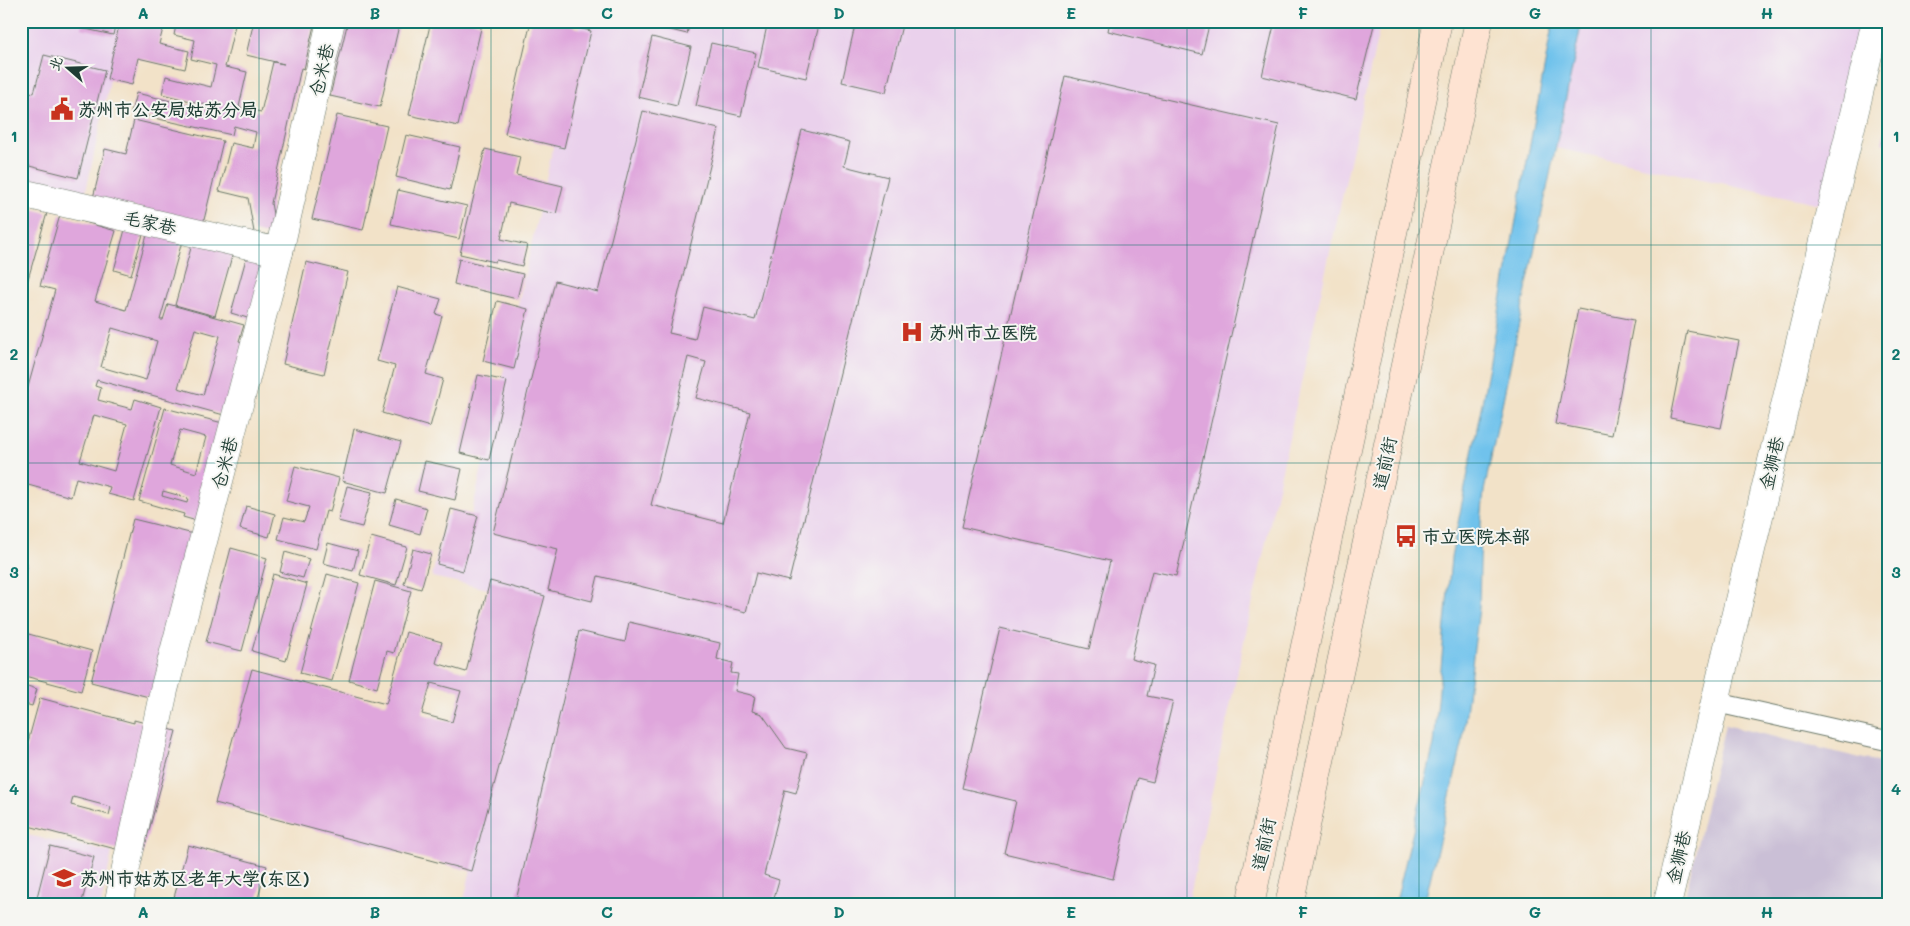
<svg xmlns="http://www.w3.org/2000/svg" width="1910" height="926" font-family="Mali,'LXGW WenKai TC',sans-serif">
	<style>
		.built { fill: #ead1ec }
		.industrial { fill: #cabfd6 }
		.water { fill: #70c2ec; stroke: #488090 }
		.building { fill: #dfa6dc; fill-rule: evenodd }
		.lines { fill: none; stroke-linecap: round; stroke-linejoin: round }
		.service-casing { stroke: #697768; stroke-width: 21 }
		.minor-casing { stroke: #697768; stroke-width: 29 }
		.secondary-casing { stroke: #697768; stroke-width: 29 }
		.service { stroke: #fff; stroke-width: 19 }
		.minor { stroke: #fff; stroke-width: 28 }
		.secondary { stroke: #fee3d2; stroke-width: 28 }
		.grid { fill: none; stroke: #0f766e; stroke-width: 1; stroke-opacity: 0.55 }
		.labels { text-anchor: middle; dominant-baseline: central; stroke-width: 4; stroke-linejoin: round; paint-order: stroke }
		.street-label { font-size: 18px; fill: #1f3d34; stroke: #f6f6f2 }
		.poi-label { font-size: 18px; font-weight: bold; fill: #1f3d34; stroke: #f6f6f2; text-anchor: start }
		.neatline { fill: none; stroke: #0f766e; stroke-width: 2 }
		.grid-label { font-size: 16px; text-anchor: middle; font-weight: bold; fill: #0f766e }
	</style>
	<rect width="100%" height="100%" fill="#f6f6f2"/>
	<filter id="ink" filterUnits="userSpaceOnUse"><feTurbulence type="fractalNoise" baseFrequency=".02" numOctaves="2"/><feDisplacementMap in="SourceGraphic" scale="10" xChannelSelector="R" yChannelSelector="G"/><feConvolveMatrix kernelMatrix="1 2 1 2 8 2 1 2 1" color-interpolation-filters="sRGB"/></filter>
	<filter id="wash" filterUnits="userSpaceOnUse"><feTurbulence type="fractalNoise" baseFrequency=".0096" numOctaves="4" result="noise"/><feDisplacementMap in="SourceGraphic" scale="20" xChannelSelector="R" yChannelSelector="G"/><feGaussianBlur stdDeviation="1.12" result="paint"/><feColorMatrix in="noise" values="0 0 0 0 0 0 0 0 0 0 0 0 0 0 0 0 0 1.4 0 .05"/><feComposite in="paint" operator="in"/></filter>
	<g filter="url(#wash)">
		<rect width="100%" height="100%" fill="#f2e2c8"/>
		<!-- built -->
		<g class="built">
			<path d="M 21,21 L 123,21 L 82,209 L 21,196 Z"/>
			<path d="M 581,21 L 1381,21 L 1239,664 L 1188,905 L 463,905 L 530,598 L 432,577 L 445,515 L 471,517 Z"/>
			<path d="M 1582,21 L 1866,21 L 1830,206 L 1556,148 Z"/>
			<path d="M 21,834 L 112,852 L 101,905 L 21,905 Z"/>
		</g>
		<!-- industrial -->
		<path class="industrial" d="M 1725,725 L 1889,765 L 1889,905 L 1683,905 Z"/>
		<!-- water -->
		<path class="water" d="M 1553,21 L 1582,21 L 1484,491 L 1481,523 L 1479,608 L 1462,745 L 1424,905 L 1395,905 L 1434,745 L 1451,558 L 1483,398 Z"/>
		<g id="blocks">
			<!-- building -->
			<g class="building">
				<path d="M 83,21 L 116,21 L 113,35 L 81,28 Z"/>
				<path d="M 120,21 L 165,21 L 159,44 L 189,51 L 185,69 L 138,58 L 132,85 L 107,79 Z"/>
				<path d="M 177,21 L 236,21 L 225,67 L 247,72 L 239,107 L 261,112 L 273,62 L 284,64 L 246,55 L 254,21 L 315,21 L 304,69 L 301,68 L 271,203 L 277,237 L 254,232 L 248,198 L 219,191 L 231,143 L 253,148 L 256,132 L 234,126 L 232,135 L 131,113 L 136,93 L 206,109 L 207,105 L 162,94 L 166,76 L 211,87 L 216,65 L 191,59 L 195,40 L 174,35 Z"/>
				<path d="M 348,21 L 400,21 L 380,107 L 330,96 Z"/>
				<path d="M 431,21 L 472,21 L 482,24 L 458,126 L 409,115 Z"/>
				<path d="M 531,21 L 549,21 L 591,31 L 564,148 L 505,134 Z"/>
				<path d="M 642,21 L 690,21 L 687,34 L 642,23 Z"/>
				<path d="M 768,21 L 820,21 L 806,78 L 758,67 Z"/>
				<path d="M 856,21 L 903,21 L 886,92 L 842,82 Z"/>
				<path d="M 1110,21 L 1210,21 L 1202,54 L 1108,31 Z"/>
				<path d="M 1275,21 L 1375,21 L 1356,99 L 1262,76 Z"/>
				<path d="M 652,37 L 691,47 L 677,106 L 638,97 Z"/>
				<path d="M 711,43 L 756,53 L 741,116 L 696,106 Z"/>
				<path d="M 44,55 L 105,70 L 78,178 L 21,164 L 21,90 L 34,93 Z"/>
				<path d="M 1065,76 L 1279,125 L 1176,576 L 1152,571 L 1131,659 L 1154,665 L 1147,696 L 1173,701 L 1153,782 L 1137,778 L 1113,879 L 1004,853 L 1016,801 L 962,788 L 1000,628 L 1089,649 L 1110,561 L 962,527 Z"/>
				<path d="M 643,111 L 719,129 L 669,333 L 695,339 L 703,307 L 755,320 L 802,130 L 850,142 L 844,166 L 888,177 L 789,581 L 756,573 L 746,612 L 598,576 L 592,601 L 548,590 L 558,549 L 493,533 L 555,281 L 598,292 ZM 688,357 L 706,362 L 696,398 L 750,412 L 723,523 L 651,505 Z"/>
				<path d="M 337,115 L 387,126 L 363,230 L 312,219 Z"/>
				<path d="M 1888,119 L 1889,119 L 1889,145 L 1882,143 Z"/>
				<path d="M 134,120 L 223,141 L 203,224 L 93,198 L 105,149 L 126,154 Z"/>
				<path d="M 406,135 L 460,147 L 450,190 L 396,177 Z"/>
				<path d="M 485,149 L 520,157 L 516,175 L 563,186 L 556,214 L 509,203 L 501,239 L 527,245 L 522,266 L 496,260 L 495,262 L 460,254 Z"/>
				<path d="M 398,190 L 467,206 L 459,239 L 391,224 Z"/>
				<path d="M 21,206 L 47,213 L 26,286 L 21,284 Z"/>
				<path d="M 60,215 L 116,231 L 95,301 L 126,310 L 149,228 L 183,238 L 160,320 L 163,320 L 168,304 L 244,325 L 239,341 L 251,344 L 231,417 L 97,380 L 95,386 L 101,388 L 98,400 L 132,409 L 135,399 L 161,407 L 134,501 L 108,494 L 110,487 L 76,478 L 71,497 L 21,483 L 21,412 L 55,290 L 40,286 ZM 112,328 L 157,341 L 146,380 L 101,367 ZM 195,329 L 220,336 L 203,395 L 178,388 ZM 94,415 L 127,424 L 114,471 L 80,461 Z"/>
				<path d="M 126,226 L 144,231 L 131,275 L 114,270 Z"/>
				<path d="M 194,237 L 234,249 L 215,316 L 175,305 Z"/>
				<path d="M 247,255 L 271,262 L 254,320 L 231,313 Z"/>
				<path d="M 459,259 L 523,274 L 517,299 L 454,284 Z"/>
				<path d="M 306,262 L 348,272 L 324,374 L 283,364 Z"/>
				<path d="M 397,287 L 441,299 L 436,314 L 442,316 L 426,374 L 443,379 L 430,427 L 382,413 L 395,366 L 377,361 Z"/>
				<path d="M 497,301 L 528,309 L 514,369 L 483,361 Z"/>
				<path d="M 1578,309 L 1634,320 L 1612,435 L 1555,424 Z"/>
				<path d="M 1687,331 L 1739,341 L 1721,428 L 1670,418 Z"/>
				<path d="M 478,375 L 507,381 L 489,460 L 460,453 Z"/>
				<path d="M 165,408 L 238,427 L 210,525 L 183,517 L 184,514 L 139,501 ZM 180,430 L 206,437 L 196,473 L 170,465 ZM 163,491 L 188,498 L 187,503 L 162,496 Z"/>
				<path d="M 354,429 L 401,442 L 387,493 L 342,481 Z"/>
				<path d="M 425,461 L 462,469 L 455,500 L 418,491 Z"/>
				<path d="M 295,466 L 339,478 L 330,512 L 326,511 L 316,549 L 278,539 L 284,517 L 304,522 L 309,507 L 286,501 Z"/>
				<path d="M 347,486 L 372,492 L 362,527 L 338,521 Z"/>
				<path d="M 396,499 L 427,508 L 420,534 L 389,525 Z"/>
				<path d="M 246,506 L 275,514 L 269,537 L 240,529 Z"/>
				<path d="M 451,509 L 478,516 L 463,571 L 437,564 Z"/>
				<path d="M 133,519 L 214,539 L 172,703 L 91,682 Z"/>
				<path d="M 371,537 L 407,547 L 396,585 L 360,575 Z"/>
				<path d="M 328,543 L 358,551 L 353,571 L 323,563 Z"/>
				<path d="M 231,548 L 267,558 L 242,651 L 206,642 Z"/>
				<path d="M 413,549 L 431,554 L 421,589 L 404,584 Z"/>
				<path d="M 285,552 L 309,559 L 303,578 L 280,572 Z"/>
				<path d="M 21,562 L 27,564 L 22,583 L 21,583 Z"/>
				<path d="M 273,574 L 307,584 L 286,661 L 252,651 Z"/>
				<path d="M 327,574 L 359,583 L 332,681 L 300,673 Z"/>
				<path d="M 375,581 L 411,591 L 394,653 L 387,651 L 377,688 L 349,680 Z"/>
				<path d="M 490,581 L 545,596 L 471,871 L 215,803 L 252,669 L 386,704 L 406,632 L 442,642 L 436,663 L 466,672 ZM 431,683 L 461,691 L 452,722 L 422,714 Z"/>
				<path d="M 629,622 L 720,643 L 717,659 L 733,663 L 731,673 L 738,674 L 735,691 L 755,696 L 752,711 L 762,714 L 786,748 L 807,753 L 796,793 L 785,790 L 764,875 L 779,880 L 772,905 L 515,905 L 579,631 L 625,642 Z"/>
				<path d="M 21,632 L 92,651 L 81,691 L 21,675 Z"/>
				<path d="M 21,684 L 37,689 L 32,706 L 21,703 Z"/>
				<path d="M 40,698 L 134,723 L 134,720 L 176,731 L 142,856 L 21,824 L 21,767 ZM 73,797 L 111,807 L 109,815 L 71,805 Z"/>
				<path d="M 188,845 L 267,866 L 256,905 L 172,905 Z"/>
				<path d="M 50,846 L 94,857 L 81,905 L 35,905 Z"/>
			</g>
		</g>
	</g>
	<g filter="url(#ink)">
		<use href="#blocks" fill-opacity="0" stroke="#697768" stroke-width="1"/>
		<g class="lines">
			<defs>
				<path id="service" d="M 1714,702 L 1889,741"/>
				<g id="minor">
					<path d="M 21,193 L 279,252"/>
					<path d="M 118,905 L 164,690 L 279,252 L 331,21"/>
					<path d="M 1667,905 L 1876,21"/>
				</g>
				<g id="secondary">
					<path d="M 1250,905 L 1438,21"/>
					<path d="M 1289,905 L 1479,21"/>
				</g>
			</defs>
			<!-- service casing -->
			<use href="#service" class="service-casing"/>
			<!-- minor casing -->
			<use href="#minor" class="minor-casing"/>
			<!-- secondary casing -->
			<use href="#secondary" class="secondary-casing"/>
			<!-- service -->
			<use href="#service" class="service"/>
			<!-- minor -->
			<use href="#minor" class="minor"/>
			<!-- secondary -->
			<use href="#secondary" class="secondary"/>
		</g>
	</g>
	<!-- grid -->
	<path class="grid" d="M 259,21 L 259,905M 491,21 L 491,905M 723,21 L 723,905M 955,21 L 955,905M 1187,21 L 1187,905M 1419,21 L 1419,905M 1651,21 L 1651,905M 21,245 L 1889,245M 21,463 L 1889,463M 21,681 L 1889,681"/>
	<!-- icons -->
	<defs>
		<symbol id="civic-bare" viewBox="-9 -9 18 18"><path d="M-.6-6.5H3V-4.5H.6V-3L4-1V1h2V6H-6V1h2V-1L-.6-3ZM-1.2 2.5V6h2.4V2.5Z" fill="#c8321e" stroke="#f6f6f2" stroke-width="2.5" paint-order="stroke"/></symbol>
		<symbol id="hospital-bare" viewBox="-9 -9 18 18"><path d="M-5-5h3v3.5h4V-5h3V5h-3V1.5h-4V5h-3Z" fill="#c8321e" stroke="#f6f6f2" stroke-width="2.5" paint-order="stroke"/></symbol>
		<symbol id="bus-bare" viewBox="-9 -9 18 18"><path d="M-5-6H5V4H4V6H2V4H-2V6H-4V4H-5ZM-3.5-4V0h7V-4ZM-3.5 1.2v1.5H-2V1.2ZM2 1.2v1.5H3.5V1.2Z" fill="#c8321e" stroke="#f6f6f2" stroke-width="2.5" paint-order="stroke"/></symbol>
		<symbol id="university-bare" viewBox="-9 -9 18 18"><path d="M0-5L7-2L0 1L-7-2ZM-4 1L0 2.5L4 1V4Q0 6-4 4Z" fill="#c8321e" stroke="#f6f6f2" stroke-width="2.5" paint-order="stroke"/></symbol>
	</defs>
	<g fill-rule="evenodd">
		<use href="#civic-bare" x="46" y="93" width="32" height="32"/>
		<use href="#hospital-bare" x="896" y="316" width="32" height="32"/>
		<use href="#bus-bare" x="1390" y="520" width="32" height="32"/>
		<use href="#university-bare" x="48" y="862" width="32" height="32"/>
	</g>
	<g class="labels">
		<!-- street labels -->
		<g class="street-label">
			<text transform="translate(321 70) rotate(-77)">仓米巷</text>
			<text transform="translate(150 222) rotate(13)">毛家巷</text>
			<text transform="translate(224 463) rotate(-75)">仓米巷</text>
			<text transform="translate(1384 463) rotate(-78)">道前街</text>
			<text transform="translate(1771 463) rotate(-77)">金狮巷</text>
			<text transform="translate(1263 844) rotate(-78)">道前街</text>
			<text transform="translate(1678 857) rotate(-77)">金狮巷</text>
		</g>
		<!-- poi labels -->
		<g class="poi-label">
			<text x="78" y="109">苏州市公安局姑苏分局</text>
			<text x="929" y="332">苏州市立医院</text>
			<text x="1422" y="536">市立医院本部</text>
			<text x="80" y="878">苏州市姑苏区老年大学(东区)</text>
		</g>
	</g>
	<!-- margin -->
	<rect width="1910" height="926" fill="none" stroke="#f6f6f2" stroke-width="55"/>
	<!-- north arrow -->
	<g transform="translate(68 68) rotate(290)" stroke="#f6f6f2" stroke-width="4" paint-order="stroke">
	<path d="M0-4L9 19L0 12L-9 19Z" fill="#1f3d34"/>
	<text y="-8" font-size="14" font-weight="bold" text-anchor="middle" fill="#1f3d34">北</text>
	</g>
	<rect x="28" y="28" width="1854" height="870" class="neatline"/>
	<g class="grid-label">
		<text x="143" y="19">A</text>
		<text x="375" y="19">B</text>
		<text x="607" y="19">C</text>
		<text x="839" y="19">D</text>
		<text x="1071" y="19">E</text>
		<text x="1303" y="19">F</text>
		<text x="1535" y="19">G</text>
		<text x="1767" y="19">H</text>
		<text x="14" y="142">1</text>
		<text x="1896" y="142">1</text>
		<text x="14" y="360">2</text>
		<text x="1896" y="360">2</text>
		<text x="14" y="578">3</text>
		<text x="1896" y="578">3</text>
		<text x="14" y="795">4</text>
		<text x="1896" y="795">4</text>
		<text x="143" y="918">A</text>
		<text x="375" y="918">B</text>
		<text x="607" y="918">C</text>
		<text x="839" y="918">D</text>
		<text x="1071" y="918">E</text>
		<text x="1303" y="918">F</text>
		<text x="1535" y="918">G</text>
		<text x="1767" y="918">H</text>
	</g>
</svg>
